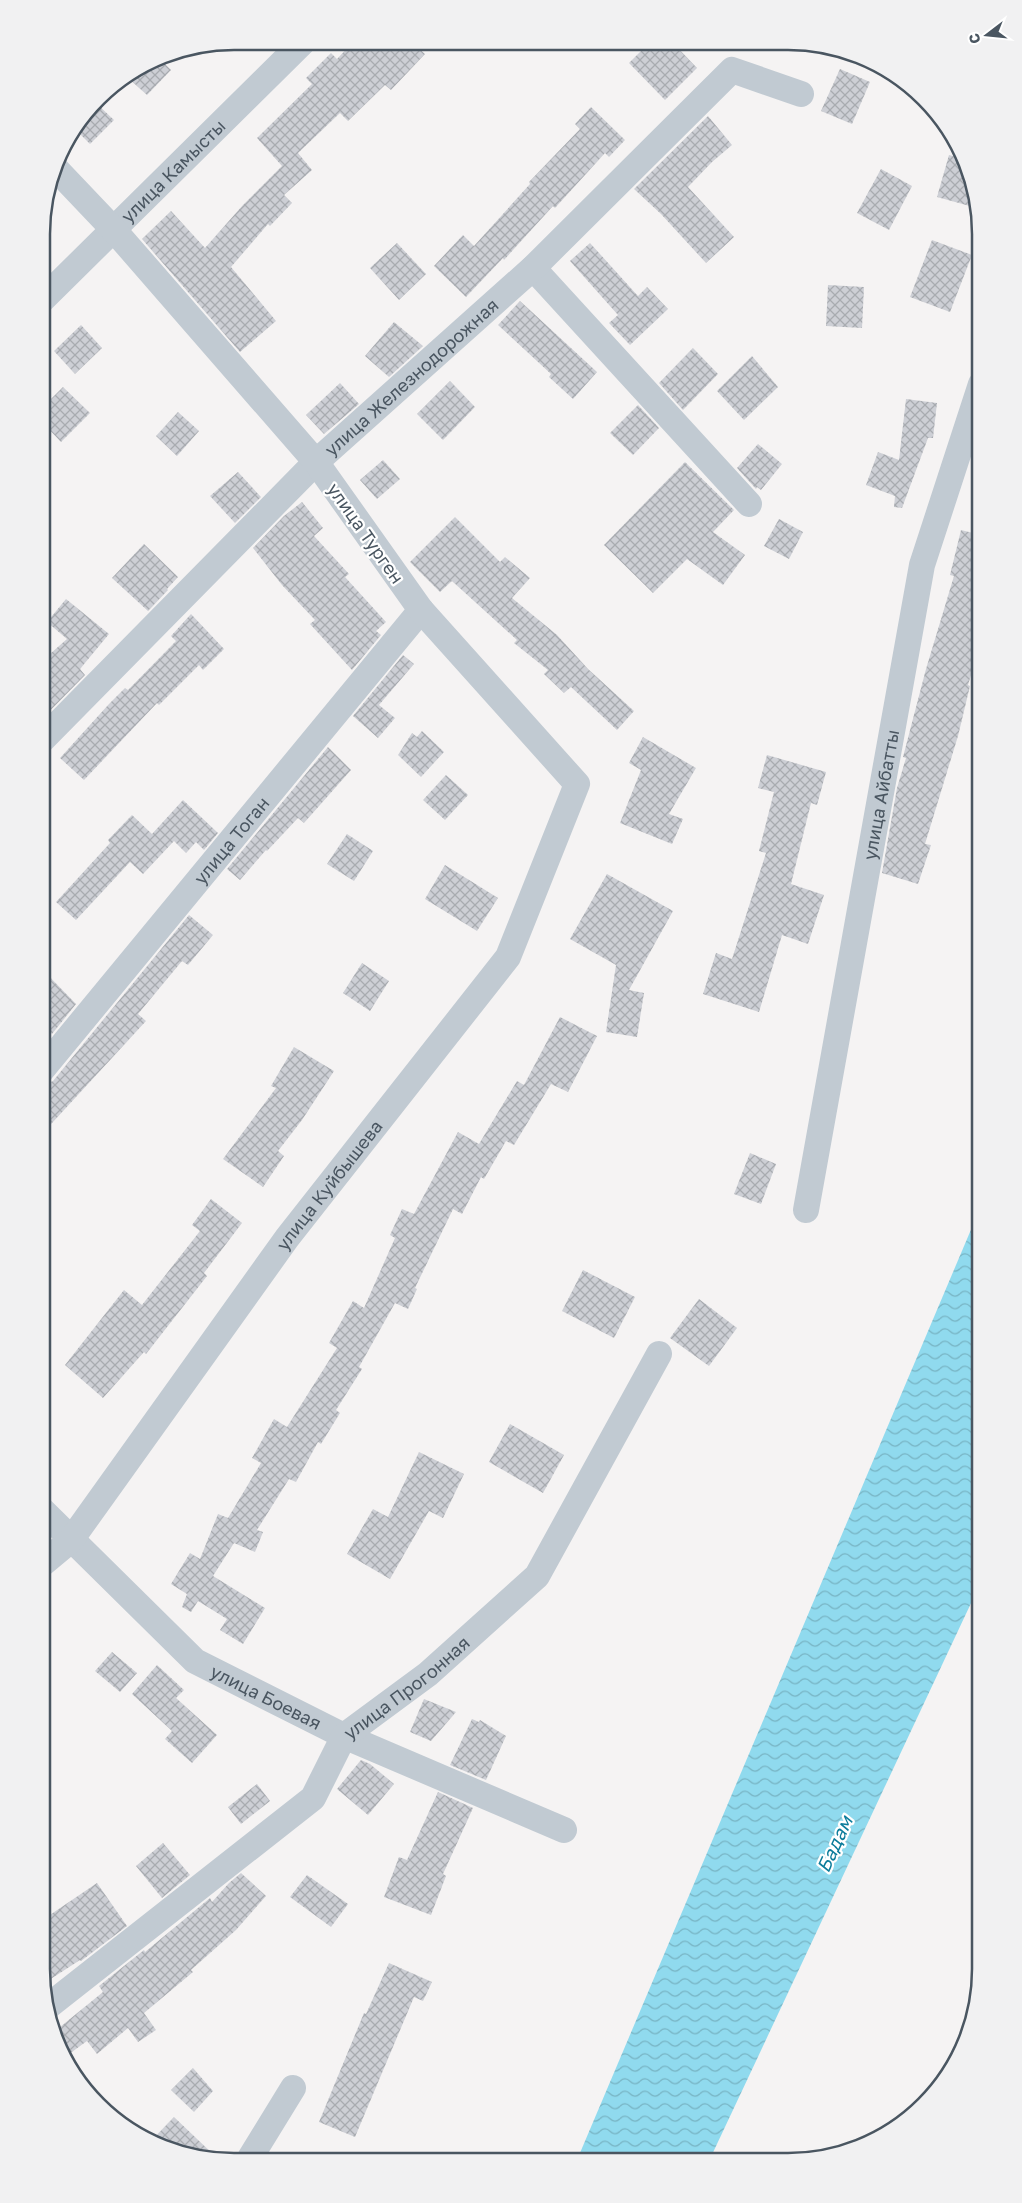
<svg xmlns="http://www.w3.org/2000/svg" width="1022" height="2203" font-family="'Golos Text',sans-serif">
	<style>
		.water { fill: url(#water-waves) }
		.building { fill: url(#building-cross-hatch) }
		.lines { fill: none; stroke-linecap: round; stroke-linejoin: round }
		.minor { stroke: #c1cad2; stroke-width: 26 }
		.labels { text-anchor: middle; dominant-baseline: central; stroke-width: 4.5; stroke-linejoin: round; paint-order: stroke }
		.street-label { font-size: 18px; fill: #4a5661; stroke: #fff }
		.water-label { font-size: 19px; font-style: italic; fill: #0c7c9b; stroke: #fff }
		.rim { fill: none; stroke: #4a5661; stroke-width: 2.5 }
	</style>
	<defs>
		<pattern id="water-waves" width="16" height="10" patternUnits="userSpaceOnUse" patternTransform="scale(1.25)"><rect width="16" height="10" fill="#90daee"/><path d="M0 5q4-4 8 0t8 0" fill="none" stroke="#78b4c4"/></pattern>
		<pattern id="building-cross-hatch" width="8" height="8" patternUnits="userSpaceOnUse" patternTransform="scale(1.25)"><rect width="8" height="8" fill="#cdcfd5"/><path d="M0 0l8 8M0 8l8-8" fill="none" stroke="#a8abb0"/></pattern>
	</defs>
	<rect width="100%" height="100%" fill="#f5f3f3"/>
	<!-- water -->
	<path class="water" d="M 981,1206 L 980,1584 L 709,2161 L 577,2160 Z"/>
	<!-- building -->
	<g class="building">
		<path d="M 353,42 L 412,42 L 425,54 L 391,90 L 385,85 L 348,121 L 340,113 L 298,153 L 312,170 L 284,195 L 292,203 L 270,226 L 268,224 L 231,267 L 276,321 L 240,352 L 142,239 L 171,211 L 205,248 L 243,205 L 282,166 L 257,138 L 312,84 L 306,78 L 331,53 L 337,59 Z"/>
		<path d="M 648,44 L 674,44 L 697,68 L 665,100 L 629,63 Z"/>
		<path d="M 158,57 L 171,70 L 147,95 L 127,77 Z"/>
		<path d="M 840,69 L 870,82 L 852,124 L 821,111 Z"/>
		<path d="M 96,103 L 114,120 L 90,144 L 76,130 Z"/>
		<path d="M 591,107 L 625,140 L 609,157 L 605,153 L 555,208 L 553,206 L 504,260 L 503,258 L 466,297 L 434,266 L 463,235 L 474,246 L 530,184 L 529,182 L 580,129 L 575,124 Z"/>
		<path d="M 708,116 L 732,145 L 712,162 L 688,187 L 734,237 L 706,263 L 661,214 L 634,189 Z"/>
		<path d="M 949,155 L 964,159 L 974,184 L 977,208 L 937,197 Z"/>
		<path d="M 881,169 L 912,186 L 889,230 L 857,213 Z"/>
		<path d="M 932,240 L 972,255 L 950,312 L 910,297 Z"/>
		<path d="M 397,243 L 426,274 L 399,300 L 370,268 Z"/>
		<path d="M 590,243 L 638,296 L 647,287 L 668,309 L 630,345 L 609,323 L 618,315 L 570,261 Z"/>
		<path d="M 828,285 L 864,287 L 862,328 L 826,326 Z"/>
		<path d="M 520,301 L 597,372 L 573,399 L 549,377 L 551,374 L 498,325 Z"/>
		<path d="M 394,322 L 423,346 L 389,377 L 365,356 Z"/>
		<path d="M 81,325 L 102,348 L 75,374 L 54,351 Z"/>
		<path d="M 693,348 L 718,374 L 683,410 L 659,383 Z"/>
		<path d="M 752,356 L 778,387 L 744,420 L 717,391 Z"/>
		<path d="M 450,381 L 475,407 L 443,440 L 417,414 Z"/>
		<path d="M 340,383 L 359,404 L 324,434 L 306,415 Z"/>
		<path d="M 63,387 L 90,413 L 61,442 L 42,422 L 42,408 Z"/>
		<path d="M 906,399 L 937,403 L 933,438 L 928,438 L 902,508 L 894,507 L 895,496 L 866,485 L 878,452 L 899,460 Z"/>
		<path d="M 638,405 L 659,428 L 633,455 L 610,433 Z"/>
		<path d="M 178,412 L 199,431 L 177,456 L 156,436 Z"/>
		<path d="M 758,444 L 782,464 L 761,490 L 757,487 L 756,489 L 737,468 Z"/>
		<path d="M 383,460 L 400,479 L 377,499 L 360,480 Z"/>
		<path d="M 685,462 L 734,510 L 713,532 L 745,555 L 723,585 L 687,559 L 653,593 L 604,545 Z"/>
		<path d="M 238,472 L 261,497 L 235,523 L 210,496 Z"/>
		<path d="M 302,502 L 323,528 L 314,536 L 349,574 L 345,577 L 386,622 L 376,631 L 381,635 L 352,670 L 310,624 L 315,620 L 282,585 L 253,548 L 284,516 Z"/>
		<path d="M 455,517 L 500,562 L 505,557 L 530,578 L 512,598 L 557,635 L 588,669 L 634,711 L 617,730 L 571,687 L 564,693 L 544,674 L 548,670 L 514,643 L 517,640 L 452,581 L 440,592 L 410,562 Z"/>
		<path d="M 779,519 L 803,532 L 789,559 L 764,546 Z"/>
		<path d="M 961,530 L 981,535 L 981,642 L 968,685 L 970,686 L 958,736 L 925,844 L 931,845 L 918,884 L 882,873 L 897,788 L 906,758 L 903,757 L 926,669 L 954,576 L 950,575 Z"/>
		<path d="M 144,544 L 178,577 L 167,589 L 168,590 L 148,611 L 112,578 Z"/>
		<path d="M 66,599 L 109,634 L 80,669 L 85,675 L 42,719 L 42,661 L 67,639 L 47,622 Z"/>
		<path d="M 191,614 L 224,649 L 203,670 L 199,665 L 159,705 L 157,703 L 84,780 L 60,758 L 109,704 L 125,688 L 128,690 L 176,641 L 171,636 Z"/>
		<path d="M 403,655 L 414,664 L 379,705 L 395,718 L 378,738 L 353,716 Z"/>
		<path d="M 422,731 L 444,752 L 421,777 L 398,755 L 412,733 L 417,737 Z"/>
		<path d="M 643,737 L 696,768 L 669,814 L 683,819 L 672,844 L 620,823 L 641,770 L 629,763 Z"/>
		<path d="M 328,747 L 351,770 L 304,823 L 298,818 L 267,851 L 266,850 L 240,880 L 227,869 Z"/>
		<path d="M 767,755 L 826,772 L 817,805 L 811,803 L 791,884 L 824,895 L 808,944 L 782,935 L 759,1012 L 703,994 L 716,953 L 732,959 L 766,853 L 759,851 L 774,792 L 758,788 Z"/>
		<path d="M 446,775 L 468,795 L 445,820 L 423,800 Z"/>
		<path d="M 183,800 L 218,833 L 204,850 L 196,842 L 186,853 L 174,841 L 143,874 L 130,862 L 76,920 L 56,902 L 110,843 L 108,840 L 132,815 L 152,834 Z"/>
		<path d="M 347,834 L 373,851 L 354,881 L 327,864 Z"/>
		<path d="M 445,865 L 498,898 L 477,931 L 425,899 Z"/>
		<path d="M 607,874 L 673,911 L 629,990 L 644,993 L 637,1037 L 606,1032 L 616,965 L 570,939 Z"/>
		<path d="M 189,915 L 213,935 L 188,965 L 182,961 L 138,1014 L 146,1021 L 41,1135 L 41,1086 L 53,1081 Z"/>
		<path d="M 362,963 L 389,981 L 370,1011 L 343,993 Z"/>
		<path d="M 42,969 L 76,1004 L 52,1034 L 41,1024 Z"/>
		<path d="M 560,1017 L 597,1036 L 568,1092 L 551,1084 L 514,1145 L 506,1141 L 484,1179 L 481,1177 L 462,1214 L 453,1209 L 415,1288 L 417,1289 L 408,1309 L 395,1303 L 359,1367 L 362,1369 L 336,1410 L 340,1413 L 321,1444 L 318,1442 L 296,1482 L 289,1479 L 257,1530 L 263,1532 L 255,1552 L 234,1543 L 213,1576 L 265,1608 L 243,1644 L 220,1630 L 227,1619 L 198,1601 L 191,1612 L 182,1607 L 187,1594 L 171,1584 L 190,1553 L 200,1559 L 218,1514 L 228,1518 L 261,1463 L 252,1458 L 274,1419 L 287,1427 L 337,1348 L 329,1343 L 353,1301 L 364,1308 L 395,1238 L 390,1235 L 402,1209 L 414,1214 L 458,1132 L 479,1144 L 517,1081 L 524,1085 Z"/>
		<path d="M 294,1047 L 334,1071 L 302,1120 L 278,1151 L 284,1156 L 263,1187 L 223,1159 L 276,1088 L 271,1086 Z"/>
		<path d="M 750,1153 L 776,1164 L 761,1204 L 734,1194 Z"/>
		<path d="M 211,1199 L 242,1223 L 204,1273 L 207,1276 L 146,1354 L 144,1352 L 103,1398 L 65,1365 L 124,1290 L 142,1305 L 200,1231 L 192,1225 Z"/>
		<path d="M 583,1270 L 635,1297 L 614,1338 L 562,1311 Z"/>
		<path d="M 699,1299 L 737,1328 L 709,1366 L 670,1338 Z"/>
		<path d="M 510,1424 L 564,1455 L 543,1493 L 489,1462 Z"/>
		<path d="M 419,1452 L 464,1474 L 443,1518 L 429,1511 L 390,1579 L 347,1554 L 373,1509 L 388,1517 Z"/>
		<path d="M 112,1652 L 137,1673 L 120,1692 L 95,1671 Z"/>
		<path d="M 157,1665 L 184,1690 L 176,1698 L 217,1735 L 192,1763 L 165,1739 L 172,1731 L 132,1694 Z"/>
		<path d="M 424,1699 L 456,1712 L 431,1741 L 410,1732 Z"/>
		<path d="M 472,1719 L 479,1722 L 480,1720 L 506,1736 L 486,1780 L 450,1765 Z"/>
		<path d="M 361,1760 L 370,1764 L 394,1784 L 368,1815 L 337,1789 Z"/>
		<path d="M 257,1784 L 270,1801 L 241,1824 L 228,1807 Z"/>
		<path d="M 438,1792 L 473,1808 L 443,1874 L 446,1876 L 431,1915 L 384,1897 L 399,1857 L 407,1860 Z"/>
		<path d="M 163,1843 L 190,1875 L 162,1898 L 136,1866 Z"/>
		<path d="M 241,1873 L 266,1896 L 236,1930 L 191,1970 L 193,1972 L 144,2013 L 156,2030 L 138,2042 L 128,2028 L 97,2054 L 87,2041 L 65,2057 L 54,2032 L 103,1992 L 99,1986 L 144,1950 L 145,1952 L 210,1898 L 212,1902 L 229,1883 Z"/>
		<path d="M 307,1875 L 348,1904 L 331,1927 L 290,1897 Z"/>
		<path d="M 97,1883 L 127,1926 L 81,1961 L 80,1960 L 43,1984 L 41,1921 Z"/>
		<path d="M 389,1963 L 432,1982 L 423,2001 L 414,1997 L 355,2137 L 319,2122 L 364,2013 L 366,2014 Z"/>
		<path d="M 193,2068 L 213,2091 L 194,2112 L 171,2090 Z"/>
		<path d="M 174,2117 L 217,2158 L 197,2158 L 150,2142 Z"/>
	</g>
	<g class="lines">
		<!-- minor -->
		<g class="minor">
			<path d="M 533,268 L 749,504"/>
			<path id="s1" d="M 42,300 L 303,42"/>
			<path id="s2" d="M 42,740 L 316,462 L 533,268 L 732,70 L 801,94"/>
			<path id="s3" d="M 41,1071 L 421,610"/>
			<path id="s4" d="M 806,1210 L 922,565 L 981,384"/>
			<path id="s5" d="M 41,1509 L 195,1661 L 344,1736 L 564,1830"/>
			<path id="s6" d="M 41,1565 L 71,1540 L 287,1238 L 508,957 L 577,784 L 421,610 L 316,462 L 114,230 L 56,169"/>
			<path id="s7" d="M 46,2008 L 313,1798 L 344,1736 L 428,1674 L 537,1576 L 659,1354"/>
			<path d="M 250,2158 L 293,2088"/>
		</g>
	</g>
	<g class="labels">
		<!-- street labels -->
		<g class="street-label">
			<text stroke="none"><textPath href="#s1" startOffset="184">улица Камысты</textPath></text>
			<text stroke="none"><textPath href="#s2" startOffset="518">улица Железнодорожная</textPath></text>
			<text transform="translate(366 533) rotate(55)">улица Турген</text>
			<text stroke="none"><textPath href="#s4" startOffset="422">улица Айбатты</textPath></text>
			<text stroke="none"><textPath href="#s3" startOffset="299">улица Тоган</textPath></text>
			<text stroke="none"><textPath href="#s6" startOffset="478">улица Куйбышева</textPath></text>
			<text stroke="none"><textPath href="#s7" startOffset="488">улица Прогонная</textPath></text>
			<text stroke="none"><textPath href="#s5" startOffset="296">улица Боевая</textPath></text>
		</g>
		<!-- water labels -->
		<g class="water-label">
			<text transform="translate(834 1844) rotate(-65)">Бадам</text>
		</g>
	</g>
	<!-- crop -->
	<path d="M0 0H1022V2203H0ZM234 50H788A184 184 0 0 1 972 234V1969A184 184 0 0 1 788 2153H234A184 184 0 0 1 50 1969V234A184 184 0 0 1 234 50Z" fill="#f1f1f2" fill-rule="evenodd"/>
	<path class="rim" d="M234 50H788A184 184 0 0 1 972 234V1969A184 184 0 0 1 788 2153H234A184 184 0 0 1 50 1969V234A184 184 0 0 1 234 50Z"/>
	<!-- north arrow -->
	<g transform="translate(987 35) rotate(254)" stroke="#ffffff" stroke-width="4" paint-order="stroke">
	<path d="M0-4L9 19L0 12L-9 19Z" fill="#4a5661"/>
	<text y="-8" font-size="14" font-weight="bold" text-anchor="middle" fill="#4a5661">С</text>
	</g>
</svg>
